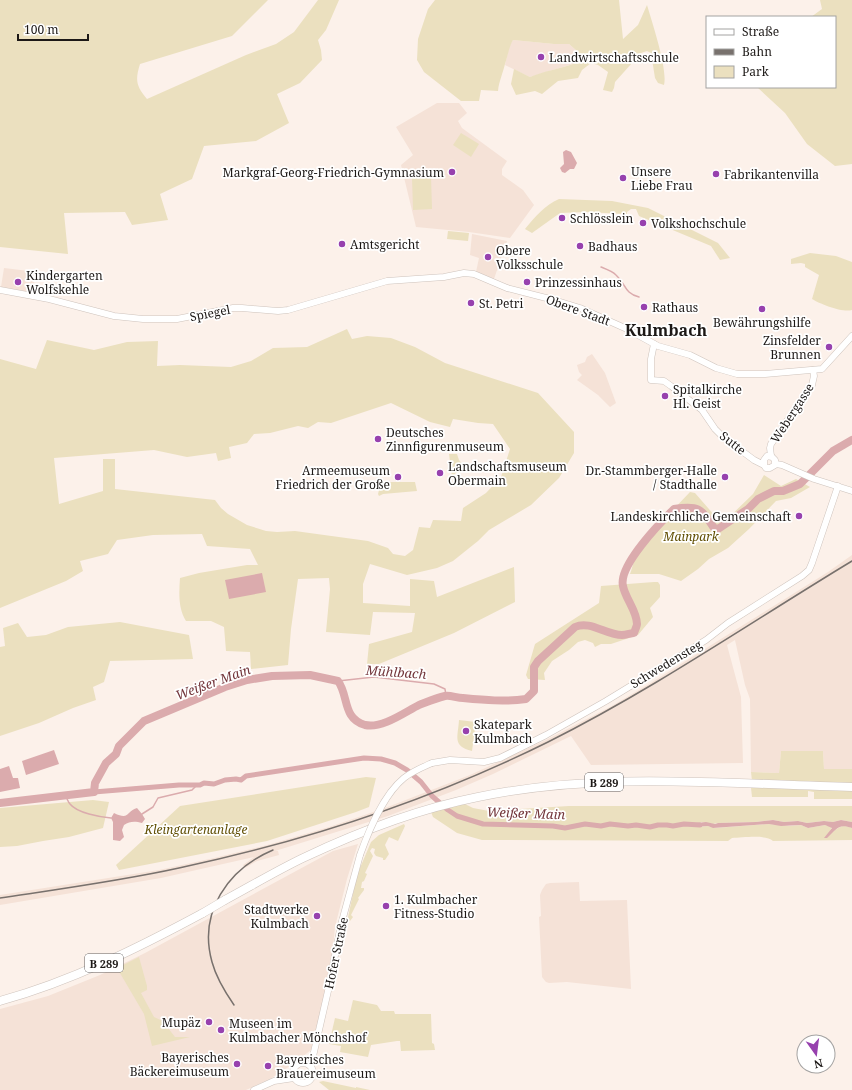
<svg xmlns="http://www.w3.org/2000/svg" width="852" height="1090" font-family="'Noto Serif',serif">
	<style>
		.built { fill: #f5e2d7 }
		.green { fill: #ebe0bf; fill-rule: evenodd }
		.water { fill: #dbabad }
		.lines { fill: none; stroke-linecap: round; stroke-linejoin: round }
		.stream { stroke: #dbabad; stroke-width: 1.5 }
		.canal { stroke: #dbabad; stroke-width: 5 }
		.river { stroke: #dbabad; stroke-width: 8 }
		.tertiary-casing { stroke: #cec3bc; stroke-width: 7 }
		.trunk-casing { stroke: #cec3bc; stroke-width: 9 }
		.tertiary { stroke: #fff; stroke-width: 6 }
		.trunk { stroke: #fff; stroke-width: 8 }
		.rail { stroke: #78716d; stroke-width: 1.5 }
		.tertiary-bridge-casing { stroke: #cec3bc; stroke-width: 7; stroke-linecap: butt }
		.trunk-bridge-casing { stroke: #cec3bc; stroke-width: 9; stroke-linecap: butt }
		.tertiary-bridge { stroke: #fff; stroke-width: 6 }
		.trunk-bridge { stroke: #fff; stroke-width: 8 }
		.poi-dot { fill: #9741ae; stroke: #fff; stroke-width: 1.5 }
		.labels { text-anchor: middle; dominant-baseline: central; stroke-width: 3.5; stroke-linejoin: round; paint-order: stroke }
		.shield { fill: #fff; stroke: #605d5c; stroke-width: 1 }
		.shield-label { font-size: 11px; font-weight: bold; fill: #1c1816 }
		.poi-label { font-size: 12px; fill: #1c1816; stroke: #fff; text-anchor: start }
		.street-label { font-size: 12px; fill: #1c1816; stroke: #fff }
		.park-label { font-size: 12px; font-style: italic; fill: #614f04; stroke: #fff }
		.water-label { font-size: 13px; font-style: italic; fill: #73363b; stroke: #fff }
		.district-label { font-size: 16px; font-weight: bold; fill: #1c1816; stroke: #fff }
	</style>
	<rect width="100%" height="100%" fill="#fcf1ea"/>
	<!-- built -->
	<g class="built">
		<path d="M 513,40 L 554,44 L 569,44 L 577,51 L 573,64 L 530,77 L 505,65 L 509,47 Z"/>
		<path d="M 437,103 L 459,103 L 467,113 L 458,121 L 462,128 L 507,161 L 502,169 L 502,175 L 523,190 L 534,205 L 510,238 L 469,232 L 416,227 L 401,165 L 413,155 L 396,127 Z"/>
		<path d="M 472,234 L 507,241 L 494,279 L 476,272 L 479,258 L 470,255 Z"/>
		<path d="M 4,268 L 29,271 L 28,275 L 36,277 L 31,292 L 29,292 L 1,287 Z"/>
		<path d="M 592,354 L 605,373 L 616,403 L 610,407 L 598,395 L 577,380 L 582,375 L 579,372 L 577,365 L 585,362 L 587,357 Z"/>
		<path d="M 852,555 L 852,769 L 824,769 L 823,751 L 781,751 L 779,773 L 751,772 L 750,699 L 745,685 L 735,640 L 727,645 L 741,697 L 743,763 L 591,765 L 571,736 L 493,774 L 456,790 L 388,816 L 275,851 L 278,851 L 279,855 L 257,861 L 245,868 L 243,865 L 254,857 L 161,878 L 0,905 L 0,895 L 159,870 L 214,858 L 271,844 L 329,827 L 385,808 L 470,775 L 546,740 L 610,707 L 649,684 L 828,572 Z"/>
		<path d="M 358,844 L 347,879 L 335,927 L 332,958 L 325,994 L 312,1049 L 296,1062 L 270,1079 L 246,1090 L 0,1090 L 0,1009 L 48,996 L 100,975 L 145,953 L 333,851 Z"/>
		<path d="M 579,882 L 580,901 L 627,900 L 631,989 L 567,982 L 549,983 L 546,982 L 542,977 L 539,917 L 541,916 L 540,895 L 542,890 L 546,884 L 550,883 Z"/>
	</g>
	<!-- green -->
	<g class="green">
		<path d="M 0,0 L 268,0 L 232,36 L 140,64 C 135,80 136,86 147,99 L 246,55 L 276,44 L 294,32 L 318,0 L 339,0 L 326,30 L 318,40 L 321,50 L 322,60 L 300,83 L 277,94 L 289,123 L 256,141 L 204,146 L 192,179 L 160,194 L 168,220 L 132,225 L 125,212 L 64,213 L 68,254 L 0,247 Z"/>
		<path d="M 435,0 L 619,0 L 623,39 L 638,25 L 647,5 C 652,22 668,70 664,85 L 658,83 L 655,78 L 651,53 L 647,51 L 641,53 L 615,82 L 614,88 L 612,92 L 603,90 L 608,72 L 598,65 L 591,63 L 582,70 L 578,78 L 558,81 L 542,94 L 535,91 L 516,95 L 511,84 L 514,69 L 530,77 C 544,71 559,69 573,64 L 577,51 L 569,44 L 554,44 L 513,40 C 509,47 508,55 505,64 C 503,73 499,81 498,91 L 481,90 L 479,101 L 461,101 L 424,72 L 417,60 L 418,39 L 428,9 Z"/>
		<path d="M 820,0 L 852,0 L 852,164 L 835,166 L 807,144 L 785,113 L 757,87 L 835,87 L 835,17 L 811,17 L 822,9 Z"/>
		<path d="M 461,133 L 479,144 L 471,157 L 453,145 Z"/>
		<path d="M 431,176 L 432,209 L 413,210 L 412,177 Z"/>
		<path d="M 559,199 L 612,201 L 648,208 L 718,243 L 730,258 L 720,260 L 711,246 L 639,216 L 636,209 L 631,209 L 627,212 L 627,214 L 624,214 L 585,212 L 560,213 L 532,233 L 525,229 C 535,217 545,205 559,199 Z"/>
		<path d="M 448,231 L 469,233 L 468,241 L 447,239 Z"/>
		<path d="M 810,253 L 836,256 L 852,262 L 852,310 C 843,313 820,304 812,299 L 819,275 L 805,267 L 805,264 L 801,263 L 791,264 L 791,259 Z"/>
		<path d="M 347,329 L 352,339 L 367,336 L 391,338 L 415,347 L 445,363 L 538,393 L 574,432 L 574,453 L 559,478 L 531,505 L 489,530 L 478,541 L 453,561 L 437,568 L 407,575 L 370,564 L 363,584 L 363,603 L 410,606 L 410,579 L 434,581 L 437,597 L 514,567 L 515,602 L 454,633 L 379,664 L 367,664 L 369,644 L 412,632 L 415,613 L 373,612 L 370,635 L 326,632 L 330,589 L 329,578 L 298,579 L 291,629 L 288,665 L 251,669 L 250,652 L 226,651 L 224,627 L 211,621 L 186,621 C 178,608 179,593 180,578 L 199,573 L 247,565 L 258,565 L 250,549 L 207,546 L 202,534 L 153,535 L 117,540 L 108,554 L 80,561 L 83,571 L 66,581 L 0,608 L 0,359 L 36,369 L 47,340 L 94,350 L 127,342 L 158,341 L 157,366 L 180,365 L 231,367 L 251,361 L 273,348 L 307,347 ZM 391,403 L 430,422 L 450,427 L 453,419 L 478,423 L 493,424 L 510,449 L 501,477 L 486,493 L 463,508 L 461,521 L 433,520 L 430,528 L 419,527 L 413,550 L 405,556 L 393,554 L 388,548 L 368,541 L 295,531 L 277,532 L 266,531 L 247,525 L 228,514 L 221,508 L 215,500 L 115,489 L 115,459 L 103,459 L 103,491 L 59,504 L 54,458 L 154,450 L 187,457 L 216,453 L 218,461 L 231,458 L 229,447 L 247,443 L 254,434 L 270,433 L 298,426 L 308,428 L 318,422 L 331,423 Z"/>
		<path d="M 449,454 L 457,454 L 459,460 L 463,465 L 452,477 Z"/>
		<path d="M 764,475 L 781,486 L 796,479 L 810,487 L 791,498 L 776,501 L 749,529 L 728,548 L 709,559 L 698,569 L 681,581 L 659,574 L 630,574 C 632,569 633,562 636,557 C 650,532 671,512 690,492 L 695,493 L 722,524 L 753,494 Z"/>
		<path d="M 381,482 L 415,482 L 417,491 L 383,494 L 379,496 L 378,494 Z"/>
		<path d="M 654,582 L 658,582 L 660,585 L 660,597 L 650,608 L 653,617 L 638,635 L 611,644 L 601,644 L 595,647 L 593,643 L 585,640 L 578,642 L 569,650 L 552,661 L 544,673 L 545,680 L 528,679 L 526,675 L 535,644 L 599,603 L 601,586 Z"/>
		<path d="M 120,622 L 189,635 L 193,659 L 110,661 L 104,682 L 93,687 L 96,700 L 73,708 L 39,723 L 0,736 L 0,647 L 5,646 L 3,628 L 18,623 L 27,637 L 46,635 L 68,627 Z"/>
		<path d="M 459,720 L 476,722 L 472,751 C 452,746 458,737 459,720 Z"/>
		<path d="M 781,751 L 823,751 L 824,769 L 852,769 L 852,784 L 752,781 L 751,772 L 779,773 Z"/>
		<path d="M 366,777 L 376,778 L 369,807 L 356,812 L 267,841 L 119,870 L 116,865 L 180,806 Z"/>
		<path d="M 757,787 L 852,790 L 852,799 L 814,799 L 814,792 L 808,791 L 808,797 L 752,797 L 751,788 L 757,788 Z"/>
		<path d="M 93,800 L 109,802 L 103,828 L 69,837 L 43,841 L 17,846 L 0,847 L 0,808 Z"/>
		<path d="M 465,804 L 473,808 L 489,811 L 569,806 L 852,806 L 852,822 L 841,820 L 833,822 L 824,821 L 807,823 L 798,821 L 784,822 L 773,820 L 756,822 L 718,823 L 713,824 L 701,822 L 697,827 L 708,826 L 715,828 L 769,824 L 789,826 L 801,825 L 808,828 L 825,825 L 832,827 L 829,833 C 841,829 838,823 852,828 L 852,840 L 773,841 C 766,834 742,838 732,838 L 728,841 L 482,840 L 457,833 L 433,817 L 431,812 Z"/>
		<path d="M 404,824 L 405,826 L 398,841 L 389,837 L 385,845 L 389,854 L 385,860 L 383,860 L 383,858 L 376,856 L 374,853 L 375,849 L 372,848 L 370,851 L 373,856 L 365,873 L 367,874 L 364,881 L 362,882 L 361,888 L 364,888 L 364,890 L 358,898 L 359,899 L 351,915 L 353,917 L 350,921 L 347,922 L 357,875 L 371,842 L 379,835 Z"/>
		<path d="M 139,957 L 147,986 L 147,990 L 141,993 L 154,1017 L 165,1022 L 168,1028 L 175,1037 L 190,1037 L 152,1046 L 144,1014 L 117,968 Z"/>
		<path d="M 353,1000 L 377,1005 L 381,1011 L 394,1011 L 395,1014 L 431,1014 L 432,1043 L 434,1044 L 435,1050 L 401,1051 L 400,1041 L 397,1041 L 371,1045 L 368,1057 L 340,1052 L 341,1046 L 329,1044 L 335,1018 L 348,1021 Z"/>
		<path d="M 323,1081 L 356,1088 L 356,1087 L 370,1090 L 329,1090 L 319,1082 Z"/>
	</g>
	<!-- water -->
	<g class="water">
		<path d="M 566,150 L 571,152 L 577,163 L 574,169 L 570,169 L 565,173 L 562,172 L 560,168 L 564,164 L 563,152 Z"/>
		<path d="M 262,573 L 266,592 L 229,599 L 225,580 Z"/>
		<path d="M 54,750 L 59,764 L 26,775 L 22,761 Z"/>
		<path d="M 9,766 L 13,778 L 18,778 L 20,788 L 0,792 L 0,769 Z"/>
		<path d="M 137,808 L 142,814 L 145,819 L 142,823 C 135,821 130,821 124,825 L 122,830 L 124,837 L 120,841 L 113,840 L 113,822 L 111,818 L 114,813 C 130,821 126,811 137,808 Z"/>
		<path d="M 773,820 L 784,822 L 798,821 L 807,823 L 824,821 L 833,822 L 841,820 L 852,822 L 852,828 C 838,823 837,829 827,838 L 824,838 L 832,828 L 825,825 L 808,828 L 801,825 L 781,826 L 769,824 L 713,828 L 708,826 L 694,827 L 696,823 L 706,822 L 715,824 L 718,823 L 756,822 Z"/>
	</g>
	<g class="lines">
		<!-- stream -->
		<g class="stream">
			<path d="M 601,267 C 606,269 612,271 616,275 C 626,284 624,293 639,297"/>
			<path d="M 338,681 L 374,677 L 434,684 L 445,689 L 446,696"/>
			<path d="M 65,795 C 67,798 68,802 70,804 C 77,813 100,817 111,818"/>
			<path d="M 142,814 L 153,807 L 158,798 L 192,790 L 197,785"/>
		</g>
		<!-- canal -->
		<path class="canal" d="M 94,792 L 179,785 L 200,785 L 204,783 L 214,784 L 225,780 L 236,779 L 241,780 L 246,776 L 364,758 L 381,759 L 395,763 L 407,770 L 421,782 L 432,796 L 448,810 L 457,816 L 483,824 L 553,826 L 565,828 L 585,824 L 601,826 L 610,824 L 628,826 L 636,825 L 650,827 L 658,825 L 667,825 L 673,826 L 684,824 L 700,825"/>
		<!-- river -->
		<path class="river" d="M 0,803 L 94,792 L 95,783 L 106,763 L 116,754 L 119,746 L 144,721 L 225,687 L 247,680 L 272,676 L 310,675 L 338,681 C 349,696 342,718 365,725 C 382,729 405,712 419,705 C 427,702 436,698 445,696 C 450,695 457,698 463,698 C 484,700 505,702 526,699 L 534,691 L 534,667 L 538,661 L 575,627 C 590,620 606,635 622,635 C 626,635 631,633 634,633 C 635,630 637,626 637,624 C 637,611 625,598 623,586 C 618,566 660,523 674,509 C 698,505 701,508 714,528 L 718,529 L 748,509 L 758,499 L 774,491 L 783,491 L 800,484 L 833,451 L 852,440"/>
		<defs>
			<g id="tertiary">
				<path d="M 0,290 L 49,299 L 114,316 L 143,319 L 177,319 L 233,308 L 242,308 L 278,311 L 288,310 L 387,281 L 444,277 L 464,273 L 474,274 L 507,288 L 554,300 L 580,308 L 627,329 L 658,346 L 690,355 L 716,368 L 737,374 L 765,374 L 822,369 L 852,336"/>
				<path d="M 654,344 L 651,359 L 651,380 L 664,381 L 671,386 L 702,410 L 715,429 L 723,437 L 754,460 L 764,465 L 766,468 L 770,468 L 775,465 L 775,460 L 772,457 L 767,456 L 764,460 L 764,465"/>
				<path d="M 771,456 L 770,448 L 771,444 L 812,385 L 814,376 L 813,370"/>
				<path d="M 776,464 L 782,465 L 814,479 L 852,491"/>
				<path d="M 432,763 L 450,760 L 484,762 L 500,758 L 546,735 L 606,701 L 706,640 L 728,623 L 802,576 L 809,570 L 812,563 L 838,486"/>
				<circle cx="303" cy="1073" r="10"/>
				<path d="M 311,1065 L 328,991 L 341,925 L 360,855"/>
				<path d="M 254,1090 L 274,1081 L 294,1078"/>
			</g>
			<g id="trunk">
				<path d="M 225,900 C 251,886 276,871 303,858 C 358,832 417,809 478,797 C 601,771 727,784 852,787"/>
				<path d="M 0,1001 C 72,981 138,948 203,913"/>
			</g>
		</defs>
		<!-- tertiary casing -->
		<use href="#tertiary" class="tertiary-casing"/>
		<!-- trunk casing -->
		<use href="#trunk" class="trunk-casing"/>
		<!-- tertiary -->
		<use href="#tertiary" class="tertiary"/>
		<!-- trunk -->
		<use href="#trunk" class="trunk"/>
		<!-- rail -->
		<g class="rail">
			<path d="M 0,898 C 60,889 120,881 179,868 C 306,841 431,800 548,742 C 654,689 751,622 852,561"/>
			<path d="M 234,1005 C 225,992 216,977 212,962 C 198,912 228,869 273,850"/>
		</g>
		<defs>
			<path id="tertiary-bridge" d="M 360,855 C 369,830 383,795 404,778 C 413,771 423,767 432,763"/>
			<path id="trunk-bridge" d="M 203,913 L 225,900"/>
		</defs>
		<!-- tertiary-bridge casing -->
		<use href="#tertiary-bridge" class="tertiary-bridge-casing"/>
		<!-- trunk-bridge casing -->
		<use href="#trunk-bridge" class="trunk-bridge-casing"/>
		<!-- tertiary-bridge -->
		<use href="#tertiary-bridge" class="tertiary-bridge"/>
		<!-- trunk-bridge -->
		<use href="#trunk-bridge" class="trunk-bridge"/>
	</g>
	<!-- markers -->
	<g class="poi-dot">
		<circle cx="541" cy="57" r="4"/>
		<circle cx="452" cy="172" r="4"/>
		<circle cx="716" cy="174" r="4"/>
		<circle cx="623" cy="178" r="4"/>
		<circle cx="562" cy="218" r="4"/>
		<circle cx="643" cy="223" r="4"/>
		<circle cx="342" cy="244" r="4"/>
		<circle cx="580" cy="246" r="4"/>
		<circle cx="488" cy="257" r="4"/>
		<circle cx="18" cy="282" r="4"/>
		<circle cx="527" cy="282" r="4"/>
		<circle cx="471" cy="303" r="4"/>
		<circle cx="644" cy="307" r="4"/>
		<circle cx="762" cy="309" r="4"/>
		<circle cx="829" cy="347" r="4"/>
		<circle cx="665" cy="396" r="4"/>
		<circle cx="378" cy="439" r="4"/>
		<circle cx="440" cy="473" r="4"/>
		<circle cx="398" cy="477" r="4"/>
		<circle cx="725" cy="477" r="4"/>
		<circle cx="799" cy="516" r="4"/>
		<circle cx="466" cy="731" r="4"/>
		<circle cx="386" cy="906" r="4"/>
		<circle cx="317" cy="916" r="4"/>
		<circle cx="209" cy="1022" r="4"/>
		<circle cx="221" cy="1030" r="4"/>
		<circle cx="237" cy="1064" r="4"/>
		<circle cx="268" cy="1066" r="4"/>
	</g>
	<g class="labels">
		<!-- shield labels -->
		<g class="shield">
			<rect x="585" y="773" width="38" height="18" rx="3"/>
			<rect x="85" y="954" width="38" height="18" rx="3"/>
		</g>
		<g class="shield-label">
			<text x="604" y="782">B 289</text>
			<text x="104" y="963">B 289</text>
		</g>
		<!-- poi labels -->
		<g class="poi-label">
			<text x="549" y="57">Landwirtschaftsschule</text>
			<text x="631" y="171">Unsere<tspan x="631" dy="14">Liebe Frau</tspan></text>
			<text x="444" y="172" text-anchor="end">Markgraf-Georg-Friedrich-Gymnasium</text>
			<text x="724" y="174">Fabrikantenvilla</text>
			<text x="570" y="218">Schlösslein</text>
			<text x="651" y="223">Volkshochschule</text>
			<text x="350" y="244">Amtsgericht</text>
			<text x="588" y="246">Badhaus</text>
			<text x="496" y="250">Obere<tspan x="496" dy="14">Volksschule</tspan></text>
			<text x="26" y="275">Kindergarten<tspan x="26" dy="14">Wolfskehle</tspan></text>
			<text x="535" y="282">Prinzessinhaus</text>
			<text x="479" y="303">St. Petri</text>
			<text x="652" y="307">Rathaus</text>
			<text x="762" y="322" text-anchor="middle">Bewährungshilfe</text>
			<text x="821" y="340" text-anchor="end">Zinsfelder<tspan x="821" dy="14">Brunnen</tspan></text>
			<text x="673" y="389">Spitalkirche<tspan x="673" dy="14">Hl. Geist</tspan></text>
			<text x="386" y="432">Deutsches<tspan x="386" dy="14">Zinnfigurenmuseum</tspan></text>
			<text x="448" y="466">Landschaftsmuseum<tspan x="448" dy="14">Obermain</tspan></text>
			<text x="390" y="470" text-anchor="end">Armeemuseum<tspan x="390" dy="14">Friedrich der Große</tspan></text>
			<text x="717" y="470" text-anchor="end">Dr.-Stammberger-Halle<tspan x="717" dy="14">/ Stadthalle</tspan></text>
			<text x="791" y="516" text-anchor="end">Landeskirchliche Gemeinschaft</text>
			<text x="474" y="724">Skatepark<tspan x="474" dy="14">Kulmbach</tspan></text>
			<text x="394" y="899">1. Kulmbacher<tspan x="394" dy="14">Fitness-Studio</tspan></text>
			<text x="309" y="909" text-anchor="end">Stadtwerke<tspan x="309" dy="14">Kulmbach</tspan></text>
			<text x="201" y="1022" text-anchor="end">Mupäz</text>
			<text x="229" y="1023">Museen im<tspan x="229" dy="14">Kulmbacher Mönchshof</tspan></text>
			<text x="229" y="1057" text-anchor="end">Bayerisches<tspan x="229" dy="14">Bäckereimuseum</tspan></text>
			<text x="276" y="1059">Bayerisches<tspan x="276" dy="14">Brauereimuseum</tspan></text>
		</g>
		<!-- street labels -->
		<g class="street-label">
			<text transform="translate(578 310) rotate(20)">Obere Stadt</text>
			<text transform="translate(210 313) rotate(-11)">Spiegel</text>
			<text transform="translate(792 413) rotate(-57)">Webergasse</text>
			<text transform="translate(733 443) rotate(38)">Sutte</text>
			<text transform="translate(666 664) rotate(-31)">Schwedensteg</text>
			<text transform="translate(336 953) rotate(-78)">Hofer Straße</text>
		</g>
		<!-- park labels -->
		<g class="park-label">
			<text x="691" y="536">Mainpark</text>
			<text x="196" y="829">Kleingartenanlage</text>
		</g>
		<!-- water labels -->
		<g class="water-label">
			<text transform="translate(396 672) rotate(4)">Mühlbach</text>
			<text transform="translate(213 682) rotate(-20)">Weißer Main</text>
			<text transform="translate(526 813) rotate(2)">Weißer Main</text>
		</g>
		<!-- district labels -->
		<g class="district-label">
			<text x="666" y="330">Kulmbach</text>
		</g>
	</g>
	<!-- legend -->
	<rect x="706" y="16" width="130" height="72" fill="#ffffff" stroke="#a4a3a2"/>
	<rect x="714" y="29" width="20" height="6" fill="#ffffff" stroke="#a4a3a2"/>
	<text x="742" y="36" font-size="12" fill="#1c1816">Straße</text>
	<rect x="714" y="49" width="20" height="6" fill="#78716d" stroke="#a4a3a2"/>
	<text x="742" y="56" font-size="12" fill="#1c1816">Bahn</text>
	<rect x="714" y="66" width="20" height="12" fill="#ebe0bf" stroke="#a4a3a2"/>
	<text x="742" y="76" font-size="12" fill="#1c1816">Park</text>
	<!-- north arrow -->
	<g transform="translate(816 1054) rotate(166)"><circle r="19" fill="#ffffff" stroke="#a4a3a2"/>
	<path d="M0-3L7 15L0 10L-7 15Z" fill="#9741ae"/>
	<text y="-6" font-size="11" font-weight="bold" text-anchor="middle" fill="#1c1816">N</text>
	</g>
	<!-- scale -->
	<path d="M18 34v6h70v-6" fill="none" stroke="#1c1816" stroke-width="2"/>
	<text x="24" y="34" font-size="12" fill="#1c1816" stroke="#ffffff" stroke-width="3" paint-order="stroke">100 m</text>
</svg>
